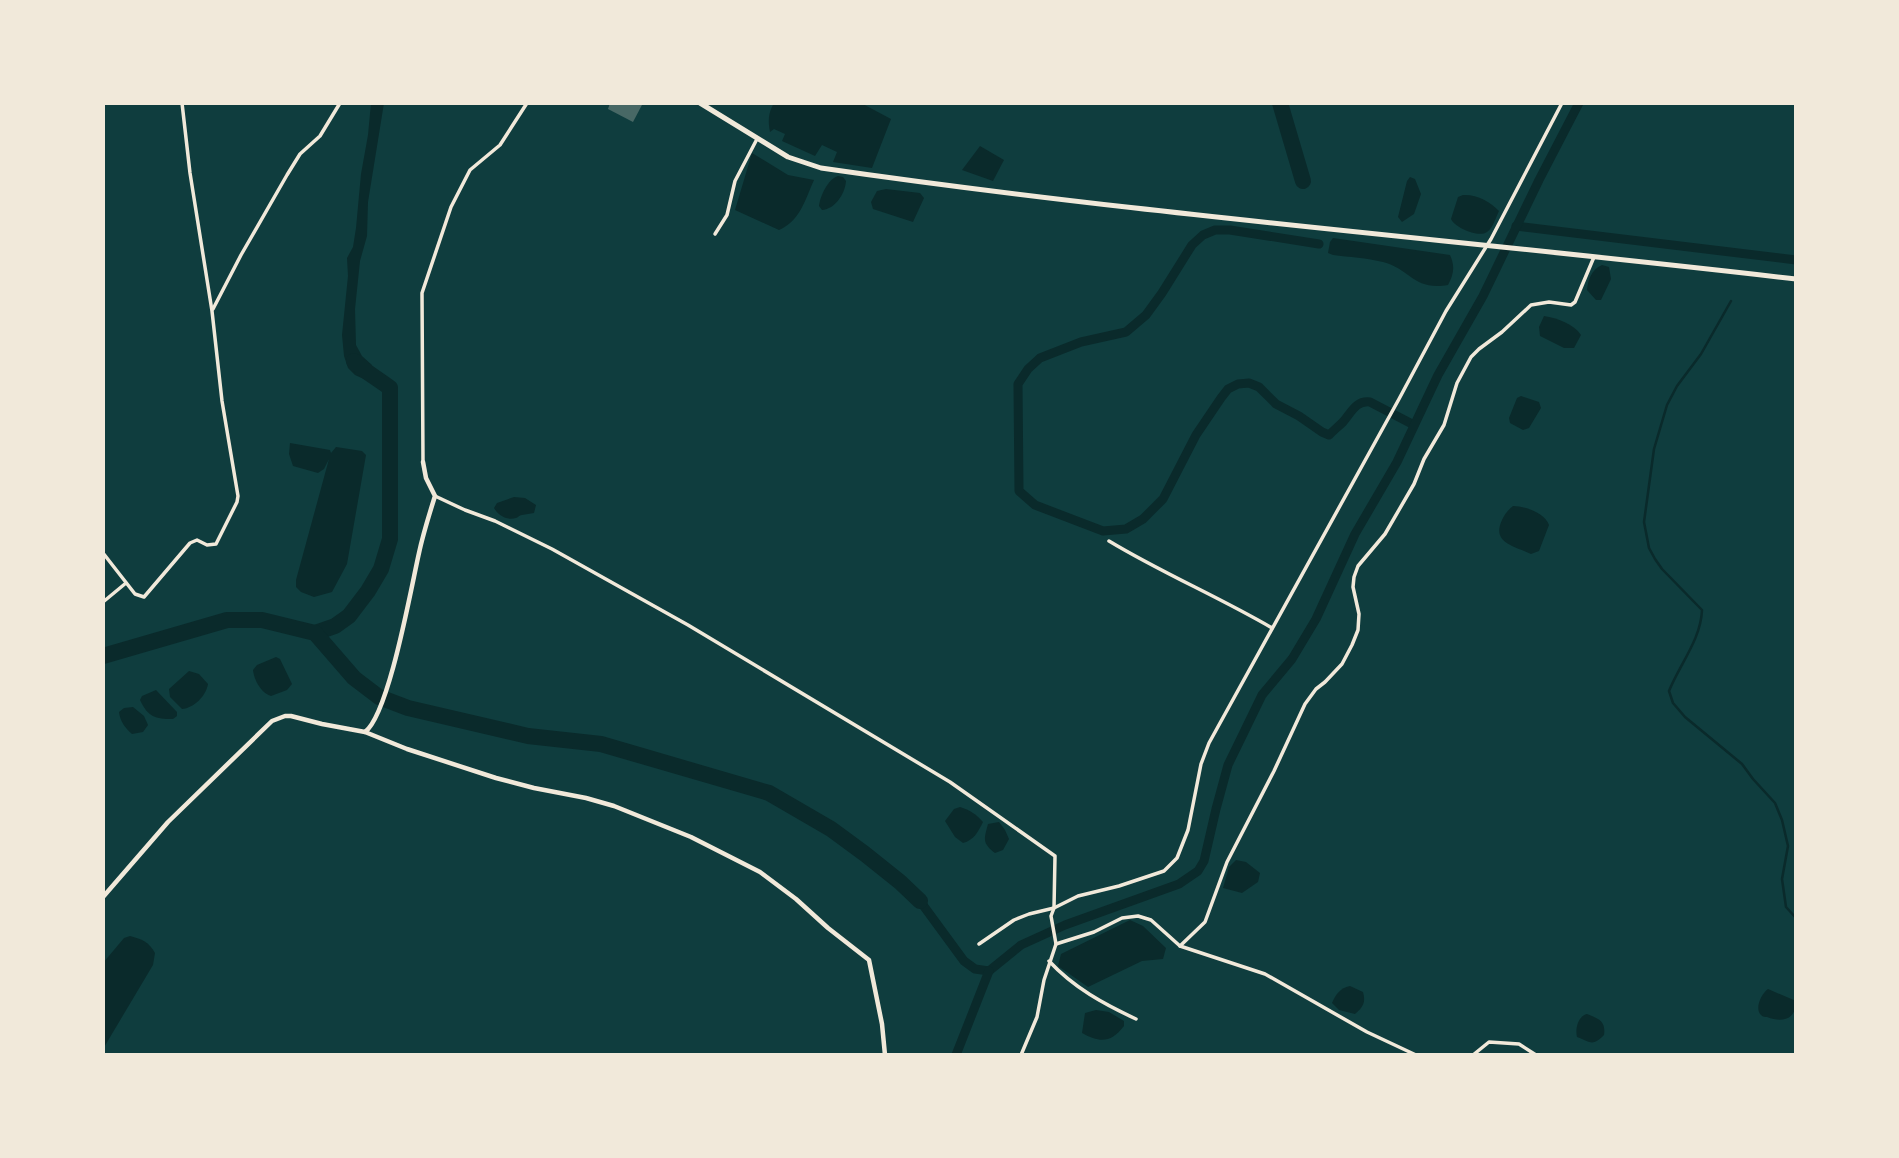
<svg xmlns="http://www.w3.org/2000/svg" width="1899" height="1158" font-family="'Exo 2',sans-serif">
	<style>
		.water { fill: #0a2a2b }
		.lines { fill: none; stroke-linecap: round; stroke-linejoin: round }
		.stream { stroke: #0a2a2b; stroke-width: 2.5 }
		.canal { stroke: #0a2a2b; stroke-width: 9 }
		.river { stroke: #0a2a2b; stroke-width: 16 }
		.building { fill: #486865 }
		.minor { stroke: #f1e9da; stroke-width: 3.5 }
		.tertiary { stroke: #f1e9da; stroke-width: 4.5 }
		.primary { stroke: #f1e9da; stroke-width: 5 }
	</style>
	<rect width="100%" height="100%" fill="#0f3d3e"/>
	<!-- water -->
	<g class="water">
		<path d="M 371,103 L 384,103 L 368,202 L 367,236 L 360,261 L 355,309 L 356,345 L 362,356 L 372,365 L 366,380 L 355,375 L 348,368 L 344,356 L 342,335 L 348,276 L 347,258 L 353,247 L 356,228 L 361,174 L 368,135 Z"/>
		<path d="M 774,103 L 861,103 L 891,119 L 872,168 L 833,162 L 837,152 L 822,145 L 815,156 L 782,141 L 785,134 L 774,129 L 770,132 C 768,121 768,113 774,103 Z"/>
		<path d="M 980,146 L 1004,160 L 993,181 L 962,170 Z"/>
		<path d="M 752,153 L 788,175 L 814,180 C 805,200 800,221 779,230 L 735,210 Z"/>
		<path d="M 838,176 L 843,177 L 846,181 C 845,194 835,209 822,210 L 819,206 C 820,196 828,179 838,176 Z"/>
		<path d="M 1410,177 L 1415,179 L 1421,194 L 1414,214 L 1402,222 L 1398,217 L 1407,181 Z"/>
		<path d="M 886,189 L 920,193 L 924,198 L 913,222 L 873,209 L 871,202 L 877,191 Z"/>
		<path d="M 1463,195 C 1476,194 1491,202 1499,211 C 1496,217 1493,228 1487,232 C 1479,238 1455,228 1451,219 L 1458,197 Z"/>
		<path d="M 1333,238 L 1450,255 C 1455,266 1454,274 1448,285 C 1414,291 1410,269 1383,262 C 1367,258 1349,257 1333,255 L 1328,253 L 1330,242 Z"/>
		<path d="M 1602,265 L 1609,267 L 1611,279 L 1601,300 L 1596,300 L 1587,290 C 1588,280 1591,270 1602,265 Z"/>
		<path d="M 1544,316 C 1557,318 1574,324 1581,335 L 1574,348 L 1564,348 L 1540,336 L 1539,327 Z"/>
		<path d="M 1521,396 L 1539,402 L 1541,408 L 1529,428 L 1523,430 L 1510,423 L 1509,418 L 1517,398 Z"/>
		<path d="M 290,443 L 330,450 L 331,453 L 336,447 L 362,451 L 366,455 L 347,564 L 332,592 L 314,597 L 301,592 L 296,587 L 296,580 L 329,459 L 324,469 L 318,473 L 293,466 L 289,454 Z"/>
		<path d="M 514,497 L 525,498 L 536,505 L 534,513 C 530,514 526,514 522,515 C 519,515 518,518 516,518 C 507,521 498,515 494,508 L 497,503 Z"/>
		<path d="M 1513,506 C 1525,506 1545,513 1549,525 L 1539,551 L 1531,554 C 1515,546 1491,543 1502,520 C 1505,514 1507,511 1513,506 Z"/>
		<path d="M 276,657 L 280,659 L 292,684 L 287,690 L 271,696 C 261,693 254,680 253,670 L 257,665 Z"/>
		<path d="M 189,671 L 199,674 L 208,684 C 206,696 194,708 182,709 L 170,697 L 169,689 Z"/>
		<path d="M 156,690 L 177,712 L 177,716 L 173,719 C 155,719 148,717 140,700 L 142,696 Z"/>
		<path d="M 133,707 L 144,716 L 148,725 L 143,732 L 132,734 C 125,728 120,721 119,712 L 124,708 Z"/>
		<path d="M 960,807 C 970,810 976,814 983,822 C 978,832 974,840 963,843 L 955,837 L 945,821 L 954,809 Z"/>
		<path d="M 999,822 L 1005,830 L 1009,839 L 1003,850 L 995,853 C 982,843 984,839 988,824 Z"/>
		<path d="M 1236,860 L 1246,862 L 1260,873 L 1258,882 L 1242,893 L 1223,888 L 1229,867 Z"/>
		<path d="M 1130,920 L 1143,926 L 1166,948 L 1163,959 L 1142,961 L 1088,987 L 1058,966 L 1061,954 Z"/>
		<path d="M 130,936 C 142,939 149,942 155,953 L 153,965 L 103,1049 L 103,963 L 124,938 Z"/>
		<path d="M 1350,986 L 1363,992 C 1366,1003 1363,1007 1355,1014 L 1339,1010 L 1332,1003 C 1336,994 1340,988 1350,986 Z"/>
		<path d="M 1768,989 L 1796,1001 C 1796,1020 1782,1023 1767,1017 C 1765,1017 1763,1017 1761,1015 C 1754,1008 1762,993 1768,989 Z"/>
		<path d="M 1096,1010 L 1109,1012 L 1124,1021 L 1124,1026 C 1111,1043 1100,1043 1082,1033 L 1085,1013 Z"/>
		<path d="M 1587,1014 C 1599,1019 1606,1021 1604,1035 C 1592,1047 1591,1042 1577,1037 C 1575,1029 1578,1016 1587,1014 Z"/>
	</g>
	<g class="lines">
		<!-- stream -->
		<path class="stream" d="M 1731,301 L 1701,354 L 1677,386 L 1667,405 L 1654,449 L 1644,522 L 1649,548 L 1655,559 L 1662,569 L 1702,610 C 1701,639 1680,664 1669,691 L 1673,703 L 1685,717 L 1742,764 L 1753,779 L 1775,803 L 1782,820 L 1788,846 L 1782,879 L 1786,907 L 1796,918"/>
		<!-- canal -->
		<g class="canal">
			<path d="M 1516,226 L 1796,260"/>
			<path d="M 1319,244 L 1230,230 L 1215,230 L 1203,235 L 1192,245 L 1162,293 L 1146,315 L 1126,332 L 1081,342 L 1040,358 L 1028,369 L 1018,384 L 1019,491 L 1035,505 L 1103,531 L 1126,529 L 1143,519 L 1163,499 L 1196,435 L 1221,398 L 1228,389 L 1238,384 L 1249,383 L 1259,387 L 1276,404 L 1299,416 L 1322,432 L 1329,435 C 1334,430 1339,426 1343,422 C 1351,413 1356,400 1370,402 L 1414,425"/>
			<path d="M 920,901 L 964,961 L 975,969 L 989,971 L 1021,945 L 1065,925 L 1179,884 L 1198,871 L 1204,861 L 1216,809 L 1228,765 L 1246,728 L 1262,695 L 1292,659 L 1316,619 L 1355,534 L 1397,462 L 1438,375 L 1483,296 L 1539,180 L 1579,103"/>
			<path d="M 956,1055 L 989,971"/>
		</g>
		<!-- river -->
		<g class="river">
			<path d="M 1280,103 L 1303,181"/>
			<path d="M 315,633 L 335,626 L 349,616 L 368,591 L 381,569 L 390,539 L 390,388 C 378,379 364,371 354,361"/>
			<path d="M 103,656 L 227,620 L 262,620 L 315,633 L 354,678 L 379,697 L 408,708 L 528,736 L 601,744 L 769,793 L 831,829 L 865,854 L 900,882 L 920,901"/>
		</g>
	</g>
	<!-- building -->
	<path class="building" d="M 610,103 L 643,103 L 633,122 L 608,109 Z"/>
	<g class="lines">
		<!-- minor -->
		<g class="minor">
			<path d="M 715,234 L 727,215 L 735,181 L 757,139"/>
			<path d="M 213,309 L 241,255 L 287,175 L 300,154 L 320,136 L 340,103"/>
			<path d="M 423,462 L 422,293 L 451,207 L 470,170 L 500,145 L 527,103"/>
			<path d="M 435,496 L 465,510 L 495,521 L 552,549 L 688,625 L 950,782 L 1055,856 L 1054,908 L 1051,916 L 1056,944 L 1044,980 L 1037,1017 L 1021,1055"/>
			<path d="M 1109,541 C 1162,573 1219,597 1272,628"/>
			<path d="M 103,553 L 135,594 L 144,597 L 190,543 L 197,540 L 207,545 L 216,544 L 237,502 L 238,496 L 222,401 L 212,311 L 190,173 L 182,103"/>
			<path d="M 103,602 L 126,583"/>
			<path d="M 979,944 L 1014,920 L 1029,914 L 1054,908 L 1078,896 L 1119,886 L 1164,871 L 1177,858 L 1188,830 L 1201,764 L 1209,743 L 1399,399 L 1446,311 L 1491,239 L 1562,103"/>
			<path d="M 1056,944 L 1094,932 L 1122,918 L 1138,916 L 1151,920 L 1180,946 L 1205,922 L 1227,862 L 1274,771 L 1305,704 L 1316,689 L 1325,682 L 1342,664 L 1352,645 L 1358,630 L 1359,614 L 1353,587 L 1354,577 L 1358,566 L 1385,534 L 1414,484 L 1424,459 L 1444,425 L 1457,383 L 1471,357 L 1479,349 L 1502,332 L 1531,305 L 1549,302 L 1571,305 L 1575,302 L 1594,257"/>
			<path d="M 1180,946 L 1265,974 L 1367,1032 L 1416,1055"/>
			<path d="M 1049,961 C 1074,988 1104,1004 1136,1019"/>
			<path d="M 1473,1055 L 1489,1042 L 1519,1044 L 1536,1055"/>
		</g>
		<!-- tertiary -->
		<g class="tertiary">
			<path d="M 365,732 L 407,749 L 496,778 L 534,788 L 586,798 L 614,806 L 691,837 L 760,872 L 796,899 L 828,928 L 869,960 L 882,1024 L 885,1055"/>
			<path d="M 103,897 L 168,822 L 272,721 L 285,716 L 291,716 L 322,724 L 365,732 C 389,714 411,588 419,553 C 423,534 429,515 435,496 L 426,478 L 423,462"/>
		</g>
		<!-- primary -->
		<path class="primary" d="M 700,103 L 788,157 L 821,168 C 1145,215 1471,241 1796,279"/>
	</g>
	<!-- border -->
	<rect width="1899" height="1158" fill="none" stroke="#f1e9da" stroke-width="210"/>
</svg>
